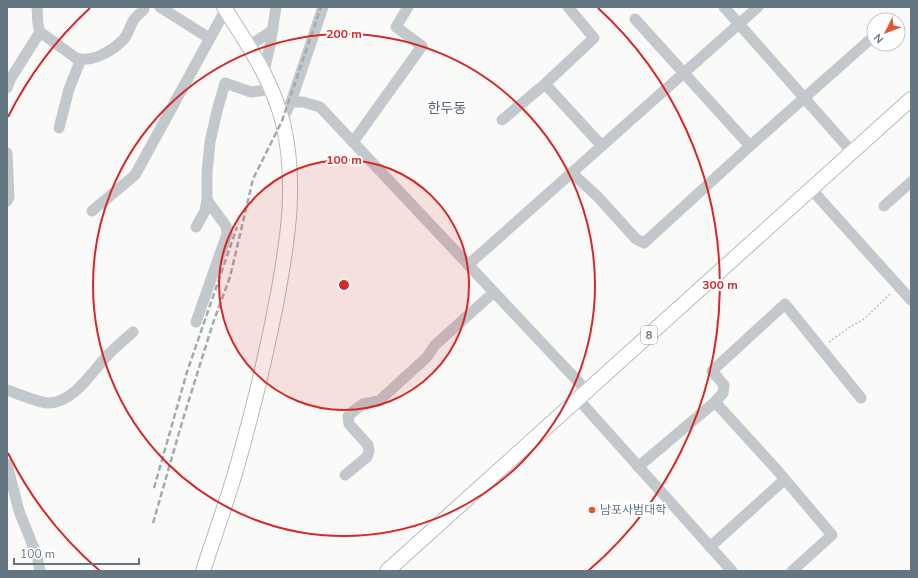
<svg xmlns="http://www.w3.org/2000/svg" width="918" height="578" font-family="'Nunito Sans','Noto Sans KR',sans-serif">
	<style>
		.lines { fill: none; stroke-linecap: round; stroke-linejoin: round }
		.major-casing { stroke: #b5babe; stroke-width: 16 }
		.path { stroke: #bbbfc2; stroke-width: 1.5; stroke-dasharray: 2 2; stroke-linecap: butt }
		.minor { stroke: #c3c8cc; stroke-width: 11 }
		.major { stroke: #fff; stroke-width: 14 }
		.rail { stroke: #a2aab0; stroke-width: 2.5; stroke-dasharray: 6 3; stroke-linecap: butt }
		.ring { fill: none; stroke: #d62828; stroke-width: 2 }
		.poi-dot { fill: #e4572e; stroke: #fff; stroke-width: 1.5 }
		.labels { text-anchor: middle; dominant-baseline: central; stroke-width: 4; stroke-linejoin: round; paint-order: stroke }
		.shield { fill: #fff; stroke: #939fa8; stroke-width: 1 }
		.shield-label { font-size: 11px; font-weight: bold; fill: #657683 }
		.poi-label { font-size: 12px; fill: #657683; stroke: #fff; text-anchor: start }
		.quarter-label { font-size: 14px; fill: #57646e; stroke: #fff }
		.centre { fill: #d62828; stroke: #fff; stroke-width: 2 }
		.ring-label { font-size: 12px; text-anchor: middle; font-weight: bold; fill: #d62828; stroke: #fff; stroke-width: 4; stroke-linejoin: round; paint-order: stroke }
	</style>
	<rect width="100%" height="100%" fill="#fafaf8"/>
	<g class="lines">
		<defs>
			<g id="major">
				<path d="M 203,571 C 214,537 226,504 236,470 C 252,414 266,357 277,299 C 288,240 297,182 283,123 C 272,79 247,44 224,7"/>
				<path d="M 387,571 L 911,99"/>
			</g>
		</defs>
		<!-- major casing -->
		<use href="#major" class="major-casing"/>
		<!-- path -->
		<path class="path" d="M 829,342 L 853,325 L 864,319 L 891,293"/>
		<!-- minor -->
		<g class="minor">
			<path d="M 160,7 L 209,38"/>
			<path d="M 568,7 L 594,38 L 545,84 L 602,146"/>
			<path d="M 724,7 L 852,152"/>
			<path d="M 635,19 L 750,146"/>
			<path d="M 40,32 L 76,58 C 92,63 112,51 123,40 C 128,35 130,26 133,21 C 136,16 141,13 144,9 L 143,7"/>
			<path d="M 249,46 L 273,30"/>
			<path d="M 264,71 L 270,46 L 276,7"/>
			<path d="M 7,88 L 11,78 L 40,32 L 38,25 L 37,7"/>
			<path d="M 291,102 L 303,102 L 320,107 L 587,391"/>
			<path d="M 502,120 L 545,84"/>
			<path d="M 282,121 L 291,102 L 323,7"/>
			<path d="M 59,128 L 69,89 L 81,59"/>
			<path d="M 353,142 L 422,46 L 396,27 L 408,7"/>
			<path d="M 7,153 L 9,197 L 7,201"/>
			<path d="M 572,173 L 598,197 L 636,239 L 644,243 L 750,146 L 874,36"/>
			<path d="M 811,189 L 911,300"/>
			<path d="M 884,206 L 911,182"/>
			<path d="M 92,211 L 135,175 L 226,9"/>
			<path d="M 196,227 L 205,211 L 207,200 L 207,172 L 210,142 L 217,111 L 225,83 L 251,92 L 272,89"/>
			<path d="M 468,265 L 758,7"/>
			<path d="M 196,322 L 227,234 L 226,226 L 207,200"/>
			<path d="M 7,390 C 16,393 39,403 48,403 C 73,403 91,373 106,357 C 114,348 124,340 133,332"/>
			<path d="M 578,399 L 732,571"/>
			<path d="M 715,402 L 777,470 L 832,535 L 792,571"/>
			<path d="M 7,464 L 19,511 L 37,556 L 40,571"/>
			<path d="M 638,467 L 715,402 L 723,393 L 724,385 L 712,371 L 785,304 L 861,398"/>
			<path d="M 345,475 L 367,457 L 369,451 L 368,445 L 349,424 L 348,416 L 356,409 L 363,404 L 379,401 L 427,357 L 435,345 L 493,293"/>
			<path d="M 710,547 L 784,480"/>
		</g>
		<!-- major -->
		<use href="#major" class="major"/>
		<!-- rail -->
		<g class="rail">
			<path d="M 154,488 L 187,372 L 237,227"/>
			<path d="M 153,523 L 183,419 L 213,323 L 230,277 L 253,179 L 282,121 L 321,7"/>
		</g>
	</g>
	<!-- distance rings -->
	<circle cx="344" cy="285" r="125" fill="#d62828" fill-opacity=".12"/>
	<g class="ring">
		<circle cx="344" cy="285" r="125"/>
		<circle cx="344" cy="285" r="251"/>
		<path d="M100 571A376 376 0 0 1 8 453M8 117A376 376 0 0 1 90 8M598 8A376 376 0 0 1 588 571"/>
	</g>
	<!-- markers -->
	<circle class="poi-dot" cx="592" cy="510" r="4"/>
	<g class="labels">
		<!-- shield labels -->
		<rect class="shield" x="641" y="326" width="16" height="18" rx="3"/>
		<g class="shield-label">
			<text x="649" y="335">8</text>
		</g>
		<!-- poi labels -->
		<g class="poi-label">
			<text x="600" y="510">남포사범대학</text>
		</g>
		<!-- quarter labels -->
		<g class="quarter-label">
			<text x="447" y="108">한두동</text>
		</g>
	</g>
	<circle cx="344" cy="285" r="6" class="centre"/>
	<g class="ring-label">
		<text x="344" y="38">200 m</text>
		<text x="344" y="164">100 m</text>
		<text x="720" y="289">300 m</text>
	</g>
	<!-- border -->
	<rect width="918" height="578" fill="none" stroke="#657683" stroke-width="16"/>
	<!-- north arrow -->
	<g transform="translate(886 32) rotate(228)"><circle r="19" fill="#ffffff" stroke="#c1c8cd"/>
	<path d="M0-3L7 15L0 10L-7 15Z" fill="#e4572e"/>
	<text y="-6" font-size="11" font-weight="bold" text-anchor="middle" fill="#657683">N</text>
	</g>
	<!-- scale -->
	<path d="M14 558v6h125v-6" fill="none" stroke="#657683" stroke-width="2"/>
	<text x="20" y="558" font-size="12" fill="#657683" stroke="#ffffff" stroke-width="3" paint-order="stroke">100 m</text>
</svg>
